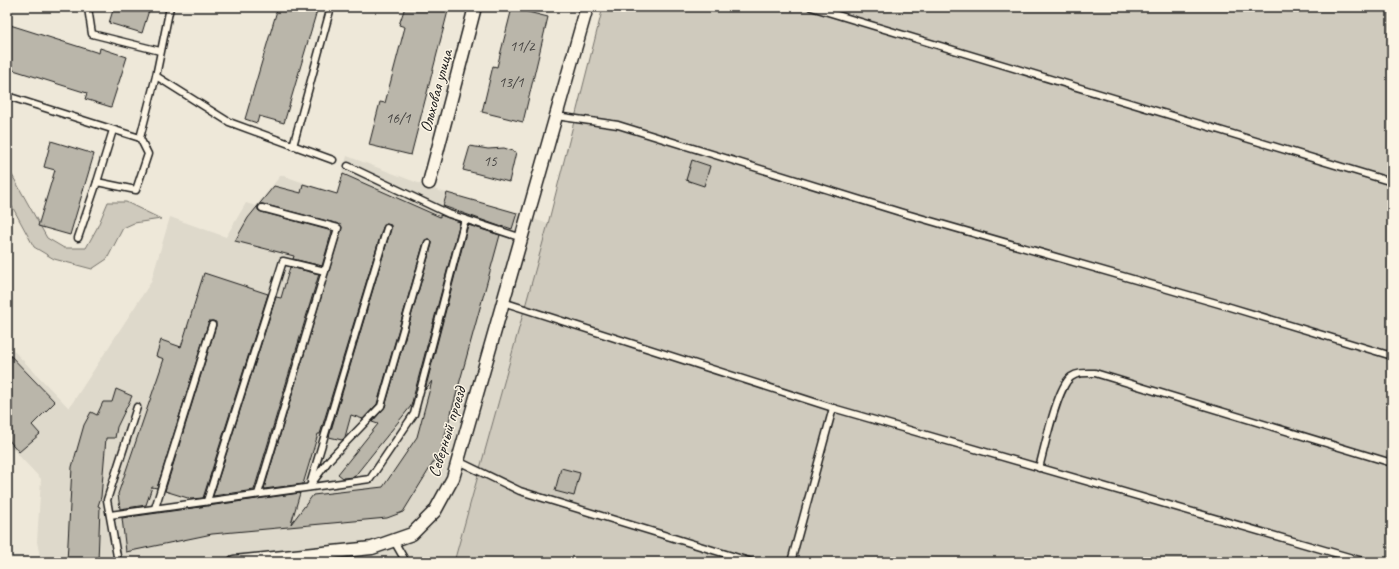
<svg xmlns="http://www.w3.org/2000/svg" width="1399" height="569" font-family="Caveat,sans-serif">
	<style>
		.built { fill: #ded9cb }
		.green { fill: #cfcabd; stroke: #76736c }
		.building { fill: #bab6aa; stroke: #1c1c1c }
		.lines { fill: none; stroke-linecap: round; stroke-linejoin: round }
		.service-casing { stroke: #1c1c1c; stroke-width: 9 }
		.minor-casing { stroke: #1c1c1c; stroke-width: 15 }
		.service { stroke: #fcf5e5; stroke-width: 6 }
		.minor { stroke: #fcf5e5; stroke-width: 12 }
		.labels { text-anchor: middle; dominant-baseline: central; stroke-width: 3; stroke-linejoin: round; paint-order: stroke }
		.number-label { font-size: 15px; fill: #444240 }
		.street-label { font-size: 17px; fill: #1c1c1c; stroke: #fcf5e5 }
	</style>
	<rect width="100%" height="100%" fill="#eee8d9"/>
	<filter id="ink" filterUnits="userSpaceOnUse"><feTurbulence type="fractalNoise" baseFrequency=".025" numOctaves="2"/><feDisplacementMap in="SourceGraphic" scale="8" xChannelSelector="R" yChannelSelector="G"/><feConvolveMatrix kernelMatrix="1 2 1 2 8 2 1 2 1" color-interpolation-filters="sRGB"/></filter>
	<g filter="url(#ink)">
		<!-- built -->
		<path class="built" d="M 347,156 L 439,191 L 517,213 L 548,224 L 454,562 L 41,562 L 37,542 L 41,479 L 7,443 L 7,344 L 69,408 L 151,282 L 170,217 L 226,237 L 246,203 L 256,206 L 281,175 L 337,194 Z"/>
		<!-- green -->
		<g class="green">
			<path d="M 603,7 L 1392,7 L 1392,562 L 454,562 L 548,224 Z"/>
			<path d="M 7,166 L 47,238 L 64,248 L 86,248 L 97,228 L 108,202 L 126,202 L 161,219 L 134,223 L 123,228 L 107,259 L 92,269 L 54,259 L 34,247 L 7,197 Z"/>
		</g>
		<!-- building -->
		<g class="building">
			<path d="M 114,7 L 150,7 L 142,33 L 109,23 Z"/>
			<path d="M 278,7 L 318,7 L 284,123 L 259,116 L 257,123 L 245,119 Z"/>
			<path d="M 405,7 L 449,7 L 411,155 L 369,145 L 380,102 L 385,103 L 405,27 L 399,25 Z"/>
			<path d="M 512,8 L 548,17 L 523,122 L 482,112 L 493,66 L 497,67 Z"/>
			<path d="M 7,24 L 99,53 L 100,48 L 127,57 L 111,107 L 85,99 L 87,93 L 7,68 Z"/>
			<path d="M 51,141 L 94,154 L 70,235 L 38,226 L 55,170 L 44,167 Z"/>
			<path d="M 470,146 L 488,149 L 504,148 L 516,152 L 509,182 L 463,170 Z"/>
			<path d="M 692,160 L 710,166 L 704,186 L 686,180 Z"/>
			<path d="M 343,174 L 440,217 L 440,215 L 460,222 L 411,406 L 354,477 L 343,478 L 338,474 L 378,424 L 372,422 L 385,407 L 432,244 L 432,242 L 430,239 L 427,239 L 424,242 L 377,404 L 363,419 L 351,415 L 345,437 L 342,440 L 329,437 L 391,229 L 391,225 L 386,224 L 383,227 L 320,434 L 318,434 L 303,484 L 264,489 L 342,227 L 339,224 L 263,204 L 260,204 L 258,206 L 258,210 L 261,212 L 332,231 L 322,266 L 293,259 L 294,256 L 235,241 L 248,218 L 274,186 L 301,193 L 303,184 L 337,194 Z"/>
			<path d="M 447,193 L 517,213 L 512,229 L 503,226 L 502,227 L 443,206 Z"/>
			<path d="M 468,225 L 500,235 L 441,450 L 403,512 L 387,518 L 212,534 L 126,552 L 122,518 L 300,493 L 291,524 L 313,495 L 383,487 L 417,437 L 432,381 L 425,390 Z"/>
			<path d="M 290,267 L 319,274 L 254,490 L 213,496 L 276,297 L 281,298 Z"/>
			<path d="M 204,273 L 268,294 L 203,498 L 191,499 L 165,491 L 216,326 L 216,322 L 213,321 L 209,321 L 208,324 L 157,488 L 152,487 L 146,505 L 120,509 L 118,494 L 164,359 L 156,356 L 161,340 L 181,347 Z"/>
			<path d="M 7,352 L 55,402 L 32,425 L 40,434 L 19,452 L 7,438 Z"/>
			<path d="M 116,389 L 132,396 L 117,427 L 115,438 L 106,438 L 101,497 L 98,506 L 100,507 L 98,562 L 67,562 L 72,467 L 84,425 L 91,412 L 97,415 L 103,402 L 112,402 Z"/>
			<path d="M 561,468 L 580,473 L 574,496 L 555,491 Z"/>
		</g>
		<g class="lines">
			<defs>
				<g id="service">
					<path d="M 86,7 L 88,8 L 92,34 L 160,51"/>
					<path d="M 811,7 L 1392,182"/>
					<path d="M 156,76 L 229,122 L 333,160"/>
					<path d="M 7,96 L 140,138 L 156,76 L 170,7"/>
					<path d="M 556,116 L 618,125 L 903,213 L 1223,305 L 1392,356"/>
					<path d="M 293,146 L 331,7"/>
					<path d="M 348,166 L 449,214 L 522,238"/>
					<path d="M 97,182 L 113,130"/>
					<path d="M 78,238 L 97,182 L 136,190 L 148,154 L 140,138"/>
					<path d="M 503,302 L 833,408 L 1366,562"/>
					<path d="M 458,461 L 520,491 L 752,562"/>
					<path d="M 1039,468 C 1044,450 1057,387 1071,377 C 1078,372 1086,373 1095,373 L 1392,463"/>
					<path d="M 311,481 L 387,228"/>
					<path d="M 309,487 L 329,460 L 381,406 L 428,243"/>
					<path d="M 258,494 L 338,228 L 262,208"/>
					<path d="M 207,501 L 283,261 L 325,271"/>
					<path d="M 155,508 L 212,325"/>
					<path d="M 110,515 L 370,479 L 414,414 L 465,219"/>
					<path d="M 394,541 L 406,562"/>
					<path d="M 118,562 L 107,500 L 137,407"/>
					<path d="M 791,562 L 833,408"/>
				</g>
				<g id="minor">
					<path d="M 429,183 L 475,7"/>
					<path d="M 234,562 L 372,548 L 412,534 L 435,511 L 453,478 L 587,7"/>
				</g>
			</defs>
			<!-- service casing -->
			<use href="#service" class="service-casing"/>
			<!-- minor casing -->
			<use href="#minor" class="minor-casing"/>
			<!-- service -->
			<use href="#service" class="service"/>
			<!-- minor -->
			<use href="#minor" class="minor"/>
		</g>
	</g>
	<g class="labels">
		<!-- number labels -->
		<g class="number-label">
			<text x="522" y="46">11/2</text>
			<text x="511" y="82">13/1</text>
			<text x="398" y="118">16/1</text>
			<text x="490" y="161">15</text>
		</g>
		<!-- street labels -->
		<g class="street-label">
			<text transform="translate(436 91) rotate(-75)">Ольховая улица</text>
			<text transform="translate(447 432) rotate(-73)">Северный проезд</text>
		</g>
	</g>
	<!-- margin -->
	<rect width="1399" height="569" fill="none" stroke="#fcf5e5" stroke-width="24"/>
	<rect x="12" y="12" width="1375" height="545" fill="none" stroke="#1c1c1c" stroke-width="1.5" filter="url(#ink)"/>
</svg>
